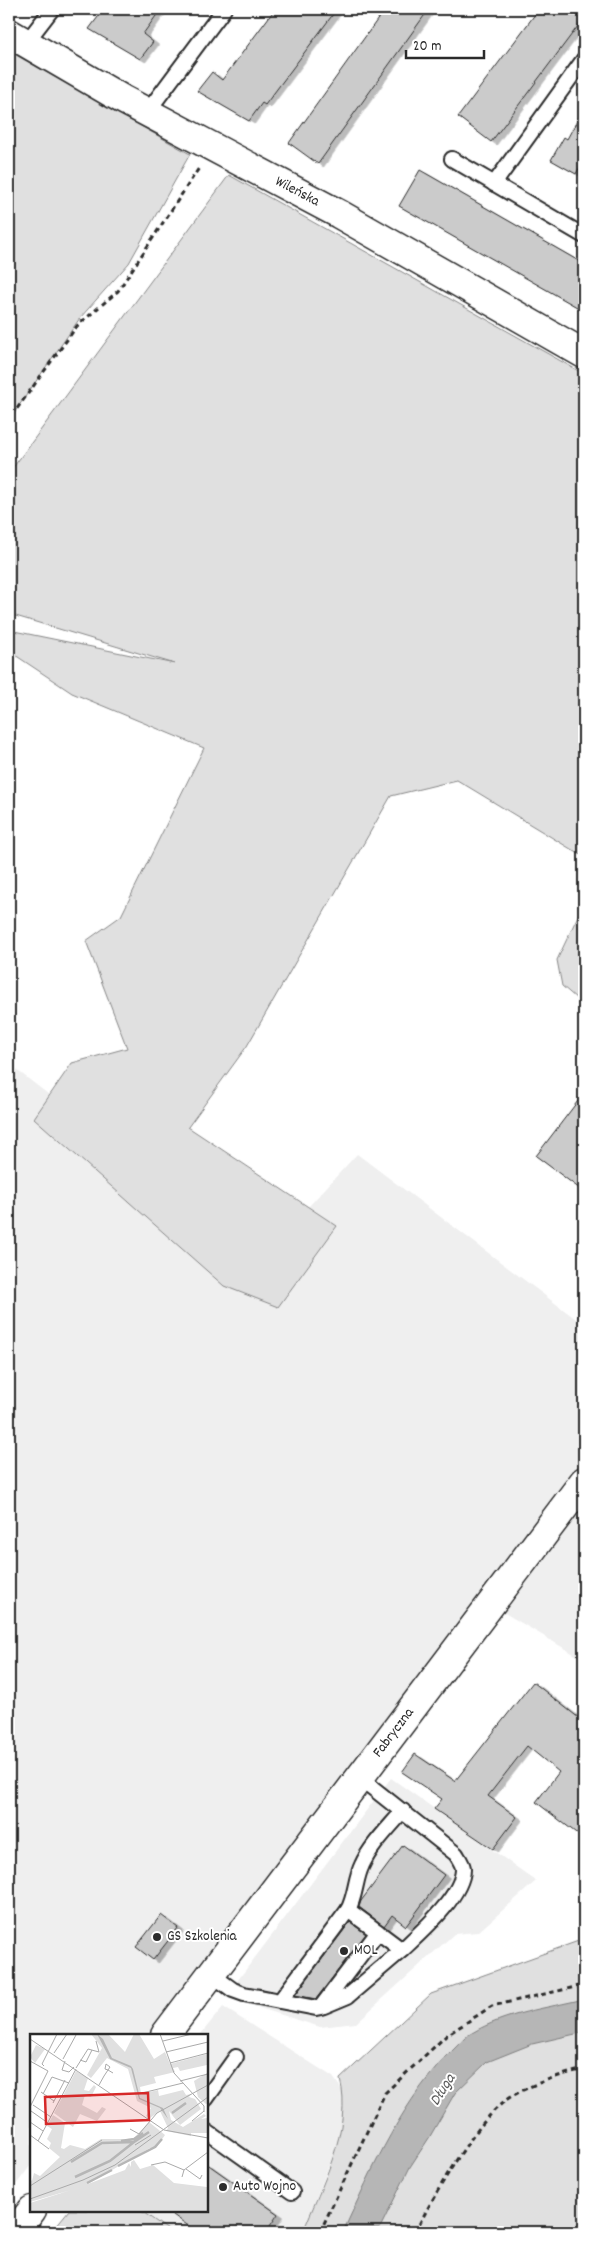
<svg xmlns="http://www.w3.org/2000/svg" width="593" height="2241" font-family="Dekko,sans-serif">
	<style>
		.built { fill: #efefef }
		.green { fill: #e0e0e0; stroke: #868686 }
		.water { fill: #b6b6b6; stroke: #7e7e7e }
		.building { fill: #cbcbcb; stroke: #2b2b2b; filter: url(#shadow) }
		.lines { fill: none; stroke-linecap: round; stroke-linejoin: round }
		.service-casing { stroke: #2b2b2b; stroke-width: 18 }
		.minor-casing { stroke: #2b2b2b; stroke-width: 31 }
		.tertiary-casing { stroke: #2b2b2b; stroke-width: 31 }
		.path { stroke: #2b2b2b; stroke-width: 3; stroke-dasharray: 5 4; stroke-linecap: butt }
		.service { stroke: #fff; stroke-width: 14 }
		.minor { stroke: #fff; stroke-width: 28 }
		.tertiary { stroke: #fff; stroke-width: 28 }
		.poi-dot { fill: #2b2b2b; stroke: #fff; stroke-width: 2 }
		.labels { text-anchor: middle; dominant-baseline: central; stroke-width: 4; stroke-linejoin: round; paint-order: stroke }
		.street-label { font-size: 15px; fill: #2b2b2b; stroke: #fff }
		.poi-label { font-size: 15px; fill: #2b2b2b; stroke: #fff; text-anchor: start }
		.water-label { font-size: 16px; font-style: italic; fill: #5c5c5c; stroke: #fff }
		.inset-river { fill: none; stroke: #b6b6b6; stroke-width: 2.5 }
		.inset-road { fill: none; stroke: #aaa; stroke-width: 1 }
		.view { fill: #d62828; fill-opacity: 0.15; stroke: #d62828; stroke-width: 2.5 }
		.inset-edge { fill: none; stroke: #2b2b2b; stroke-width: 2.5 }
	</style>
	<defs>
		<filter id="shadow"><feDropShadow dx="5.5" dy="3" stdDeviation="0" flood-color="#0004"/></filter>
	</defs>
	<rect width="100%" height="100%" fill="#fff"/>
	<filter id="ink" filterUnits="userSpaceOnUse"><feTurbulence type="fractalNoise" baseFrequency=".02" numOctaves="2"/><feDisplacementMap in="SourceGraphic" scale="10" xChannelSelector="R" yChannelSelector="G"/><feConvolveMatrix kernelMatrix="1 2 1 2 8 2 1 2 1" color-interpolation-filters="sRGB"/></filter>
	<g filter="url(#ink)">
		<!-- built -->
		<g class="built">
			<path d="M 9,1064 L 261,1258 L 357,1154 L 584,1325 L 584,1660 L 491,1605 L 165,2035 L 31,2035 L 31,2165 L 9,2194 Z"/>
			<path d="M 391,1778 L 536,1881 L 478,1932 L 454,1934 L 356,2023 L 320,2027 L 225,1997 Z"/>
			<path d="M 223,2007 L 333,2077 L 343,2091 L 341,2135 L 303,2232 L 173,2232 L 141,2210 L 206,2210 L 206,2035 L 200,2035 Z"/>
		</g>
		<!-- green -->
		<g class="green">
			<path d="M 9,51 L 190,154 L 129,263 L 80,318 L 16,410 L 10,422 Z"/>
			<path d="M 229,175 L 584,374 L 584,857 L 457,780 L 391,796 L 247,1046 L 188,1127 L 337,1226 L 278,1307 L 224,1286 L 34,1118 L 72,1063 L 127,1048 L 86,941 L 121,916 L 204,748 L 72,693 L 9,651 L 9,630 L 175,664 L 9,614 L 9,473 Z"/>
			<path d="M 584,903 L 584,1005 L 562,986 L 557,960 Z"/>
			<path d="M 584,1939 L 584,2085 L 580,2086 L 584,2112 L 584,2232 L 303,2232 C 321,2186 353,2129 340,2079 L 431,1994 Z"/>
			<path d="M 69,2210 L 140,2210 L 171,2232 L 51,2232 Z"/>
		</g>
		<!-- water -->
		<path class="water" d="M 584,1999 L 584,2032 L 532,2044 L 487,2062 L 455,2093 L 429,2138 L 410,2167 L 378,2232 L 343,2232 C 372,2169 404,2096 455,2048 C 460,2043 466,2036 472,2033 C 505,2013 547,2008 584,1999 Z"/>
		<!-- building -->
		<g class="building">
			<path d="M 104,9 L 161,9 L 143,34 L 153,42 L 140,59 L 89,29 Z"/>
			<path d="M 275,9 L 337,9 L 265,105 L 262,103 L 249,121 L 197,91 L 212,72 L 222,80 Z"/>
			<path d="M 385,9 L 429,9 L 318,164 L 289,143 Z"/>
			<path d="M 539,9 L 584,9 L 584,18 L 491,142 L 458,117 Z"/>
			<path d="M 584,108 L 584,159 L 576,174 L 551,160 L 564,137 L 567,139 Z"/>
			<path d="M 420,170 L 584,264 L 584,311 L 399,206 Z"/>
			<path d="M 584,1093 L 584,1192 L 536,1156 Z"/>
			<path d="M 533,1682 L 584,1722 L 584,1839 L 536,1802 L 559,1772 L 527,1746 L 488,1796 L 517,1817 L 493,1849 L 434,1809 L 442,1799 L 402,1772 L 415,1754 L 455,1781 Z"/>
			<path d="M 403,1845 L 444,1875 L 406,1926 L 392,1915 L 384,1926 L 359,1907 L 361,1901 Z"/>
			<path d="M 161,1915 L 178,1928 L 153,1960 L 136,1947 Z"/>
			<path d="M 350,1922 L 366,1934 L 316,1999 L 295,1995 Z"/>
			<path d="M 206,2163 L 278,2214 L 266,2232 L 197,2232 L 166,2210 L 206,2210 Z"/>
		</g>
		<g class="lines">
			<defs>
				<g id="service">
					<path d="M 25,44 L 52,9"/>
					<path d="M 148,111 L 224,9"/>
					<path d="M 452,159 L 584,236"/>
					<path d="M 494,184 L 584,59"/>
					<path d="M 360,1778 L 456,1854 C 459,1859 462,1863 463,1868 C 464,1895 420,1933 402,1950 L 378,1932"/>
					<path d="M 211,1974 L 233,1990 L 244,1994 L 316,2008 L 321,2007 L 378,1932 L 348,1910"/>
					<path d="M 280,2001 L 348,1910 C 356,1895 355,1879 362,1865 C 371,1845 389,1828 403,1811"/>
					<path d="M 324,2006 L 348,1996 L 402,1950"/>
					<path d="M 206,2099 L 236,2057"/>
					<path d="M 206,2131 L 292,2192"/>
				</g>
				<path id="minor" d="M 9,33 L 122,99 L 339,214 L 584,354"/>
				<g id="tertiary">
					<path d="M 165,2035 L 584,1481"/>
					<path d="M 15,2232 L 32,2210"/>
				</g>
			</defs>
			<!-- service casing -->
			<use href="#service" class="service-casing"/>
			<!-- minor casing -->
			<use href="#minor" class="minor-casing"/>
			<!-- tertiary casing -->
			<use href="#tertiary" class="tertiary-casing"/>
			<!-- path -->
			<g class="path">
				<path d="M 9,408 L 16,410 L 77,326 L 118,291 L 199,168"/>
				<path d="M 320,2232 L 385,2093 L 447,2035 L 492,2006 L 584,1985"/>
				<path d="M 415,2232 C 434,2196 478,2116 512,2096 C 534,2083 560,2075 584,2069"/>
			</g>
			<!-- service -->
			<use href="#service" class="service"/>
			<!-- minor -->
			<use href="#minor" class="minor"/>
			<!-- tertiary -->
			<use href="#tertiary" class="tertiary"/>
		</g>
	</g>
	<!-- markers -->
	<g class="poi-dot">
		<circle cx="157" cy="1937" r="5"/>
		<circle cx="344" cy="1951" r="5"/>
		<circle cx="223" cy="2187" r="5"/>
	</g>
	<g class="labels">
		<!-- street labels -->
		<g class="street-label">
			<text transform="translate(297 192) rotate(28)">Wileńska</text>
			<text transform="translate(394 1733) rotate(-53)">Fabryczna</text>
		</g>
		<!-- poi labels -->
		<g class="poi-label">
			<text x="167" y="1937">GS Szkolenia</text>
			<text x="354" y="1951">MOL</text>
			<text x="233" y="2187">Auto Wojno</text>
		</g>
		<!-- water labels -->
		<g class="water-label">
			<text transform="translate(443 2090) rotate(-58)">Długa</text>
		</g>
	</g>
	<!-- overview -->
	<g transform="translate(30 2034)">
		<rect width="178" height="178" fill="#fff"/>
		<path d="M 61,0 L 78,0 L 95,18 L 104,0 L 109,0 L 124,25 L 135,18 L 140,30 L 177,20 L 177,31 L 150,37 L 148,33 L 143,34 L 145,38 L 124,43 L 126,49 L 110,53 L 111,60 L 128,56 L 129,62 L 153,56 L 156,61 L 161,60 L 159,63 L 165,65 L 171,75 L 150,91 L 139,77 L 141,86 L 153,93 L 174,80 L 176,82 L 171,85 L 177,84 L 177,99 L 161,99 L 161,102 L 136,97 L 138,94 L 130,77 L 120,84 L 116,82 L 121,74 L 107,67 L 98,35 L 77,24 L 61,44 L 57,41 L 72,14 ZM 6,11 L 15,15 L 5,29 L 0,23 ZM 46,37 L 58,44 L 54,56 L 59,57 L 64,51 L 66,53 L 61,63 L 55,61 L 52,71 L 67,79 L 72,73 L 76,75 L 67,87 L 50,80 L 43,93 L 24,79 ZM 177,39 L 178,69 L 176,70 L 168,63 L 164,47 ZM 23,81 L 35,89 L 31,114 L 34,115 L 40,111 L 55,115 L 71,105 L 103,105 L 119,88 L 135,101 L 126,114 L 120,114 L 58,150 L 95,136 L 99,129 L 101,133 L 101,128 L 104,126 L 110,135 L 123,131 L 144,149 L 177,153 L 177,177 L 0,177 L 0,169 L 41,156 L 0,168 L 0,145 L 2,147 L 4,139 L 10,142 L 30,123 L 19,114 L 21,109 L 17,105 L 22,95 L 17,92 Z" fill="#e0e0e0"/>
		<path d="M 67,0 L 73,5 L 82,24 L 101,32 L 103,35 L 110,64 L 133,74 L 138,85 L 130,74 L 109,65 L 101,34 L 80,25 Z" fill="#b6b6b6"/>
		<path class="inset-river" d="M 142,79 L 156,69M 91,107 L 104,105 L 113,99M 41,128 L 72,109 L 104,108 L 119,98M 88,132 L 125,113 L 132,105M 45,143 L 80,127 L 104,108M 57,149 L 82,136"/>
		<path class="inset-road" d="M 130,0 L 144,39 L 174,72 L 174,78M 0,5 L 134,96 L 178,104M 133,7 L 162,0M 19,16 L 27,0M 136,18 L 178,8M 24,19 L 37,0M 33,25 L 46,1M 50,26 L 56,28 L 62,16M 0,27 L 18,37 L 0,73M 35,27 L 32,36 L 39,38 L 44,33M 140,29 L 178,19M 14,32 L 12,30 L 19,16M 46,34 L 58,15 L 69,18 L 66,7M 150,47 L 178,40M 69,51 L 74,42 L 80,33 L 76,30 L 75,35 L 78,36 L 83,39M 11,58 L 24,67M 112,59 L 153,49M 13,60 L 22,43 L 39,49M 23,69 L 35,46M 3,71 L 21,83M 1,77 L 18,89M 162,87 L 174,77M 0,88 L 13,97M 100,95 L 109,100 L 127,79 L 178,51M 0,101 L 19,115M 8,107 L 46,35M 105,111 L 121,101M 121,131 L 135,128 L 154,136M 156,135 L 170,145 L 172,141M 152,143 L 154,136 L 178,118M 0,152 L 72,106M 0,165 L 53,146 L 85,131 L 178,63"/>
		<path class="view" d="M 118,59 L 119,86 L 16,90 L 15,63 Z"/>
		<rect width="178" height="178" class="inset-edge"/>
	</g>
	<!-- margin -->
	<rect width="593" height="2241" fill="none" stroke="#fff" stroke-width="30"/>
	<rect x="15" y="15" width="563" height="2211" fill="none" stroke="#2b2b2b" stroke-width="2" filter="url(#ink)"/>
	<!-- scale -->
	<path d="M406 50v8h78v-8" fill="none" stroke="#2b2b2b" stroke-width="2.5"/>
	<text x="413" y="50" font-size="15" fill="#2b2b2b" stroke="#ffffff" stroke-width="4" paint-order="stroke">20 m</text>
</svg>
